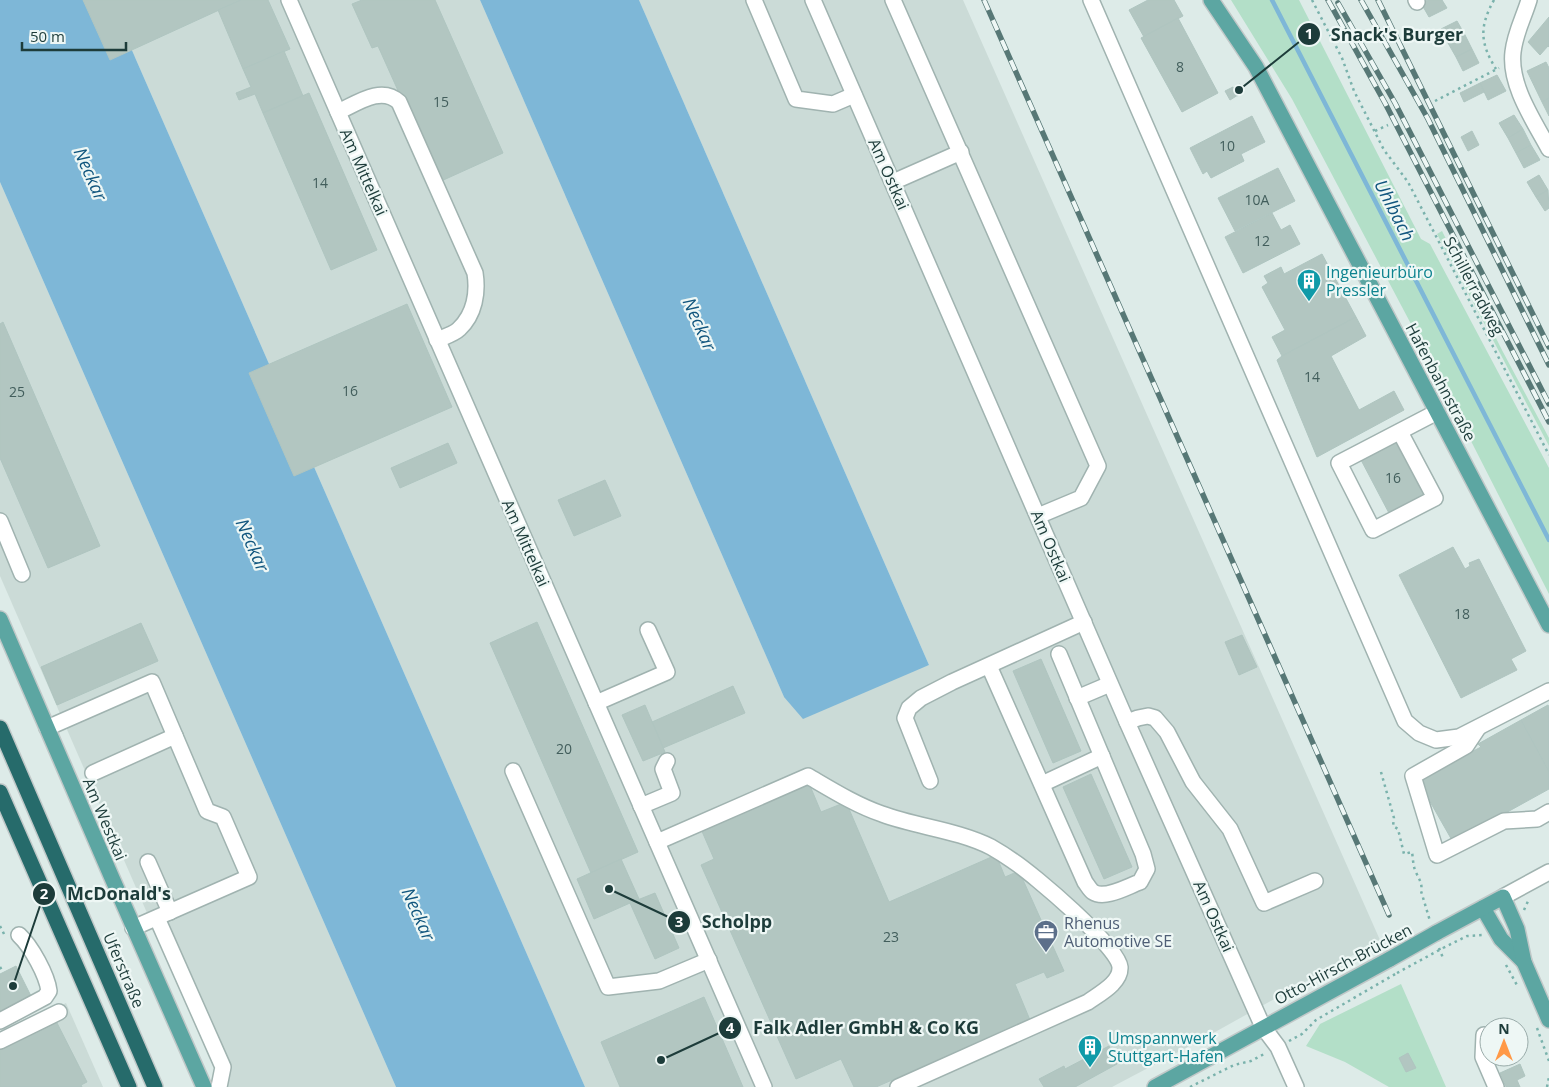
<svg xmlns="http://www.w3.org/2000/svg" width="1549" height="1087" font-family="'Open Sans',sans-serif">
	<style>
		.built { fill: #cbdbd7 }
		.green { fill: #b3dfc8 }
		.water { fill: #7eb7d7 }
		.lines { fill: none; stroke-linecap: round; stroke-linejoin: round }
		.stream { stroke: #7eb7d7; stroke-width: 4.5 }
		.building { fill: #b2c6c1; stroke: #afc5c0 }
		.minor-casing { stroke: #a0b3b0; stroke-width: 18 }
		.major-casing { stroke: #c0c8c8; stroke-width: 18 }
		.highway-casing { stroke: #c0c8c8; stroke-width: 18 }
		.path { stroke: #7ab2ac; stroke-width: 2.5; stroke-dasharray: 2.5 4; stroke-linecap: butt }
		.minor { stroke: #fff; stroke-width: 15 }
		.major { stroke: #5ca6a2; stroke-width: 15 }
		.highway { stroke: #266b6b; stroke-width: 15 }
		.rail-casing { stroke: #577876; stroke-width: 5.5 }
		.rail { stroke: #eef7f5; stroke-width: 4; stroke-dasharray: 11; stroke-linecap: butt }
		.major-bridge-casing { stroke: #c0c8c8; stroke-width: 18; stroke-linecap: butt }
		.path-bridge { stroke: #7ab2ac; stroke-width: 2.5; stroke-dasharray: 2.5 4; stroke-linecap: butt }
		.major-bridge { stroke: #5ca6a2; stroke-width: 15 }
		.labels { text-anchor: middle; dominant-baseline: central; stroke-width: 4.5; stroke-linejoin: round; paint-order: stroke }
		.number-label { font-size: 14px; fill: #425e5c }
		.street-label { font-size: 16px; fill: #1d3c3a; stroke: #eef7f5 }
		.culture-label { font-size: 16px; fill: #0d838f; stroke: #eef7f5; text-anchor: start }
		.service-label { font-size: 16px; fill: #4e5e75; stroke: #eef7f5; text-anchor: start }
		.water-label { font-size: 18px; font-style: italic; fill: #11567e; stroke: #eef7f5 }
		.leader { fill: none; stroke: #1d3c3a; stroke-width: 2 }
		.callout-dot { fill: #1d3c3a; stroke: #eef7f5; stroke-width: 2 }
		.mark-label { font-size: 15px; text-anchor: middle; font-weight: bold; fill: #fff }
		.callout-label { font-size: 18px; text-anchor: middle; font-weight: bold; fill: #1d3c3a; stroke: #eef7f5; stroke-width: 4.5; stroke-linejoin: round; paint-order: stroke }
	</style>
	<rect width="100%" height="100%" fill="#ddebe8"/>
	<!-- built -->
	<g class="built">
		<path d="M 110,0 L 480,0 L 784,697 L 929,665 L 639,0 L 963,0 L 1380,940 L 1199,1041 L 1112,1087 L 585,1087 Z"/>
		<path d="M 0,182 L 396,1087 L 223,1087 L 0,576 Z"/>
		<path d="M 66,1003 L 103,1087 L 0,1087 L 0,1037 Z"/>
	</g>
	<!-- green -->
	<g class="green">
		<path d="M 1231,0 L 1299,0 L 1421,239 L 1430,244 L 1549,468 L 1549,594 L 1420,341 L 1292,99 Z"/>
		<path d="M 1442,231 L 1503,352 L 1549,438 L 1549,446 L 1437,234 Z"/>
		<path d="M 1401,984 L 1446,1087 L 1389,1087 L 1345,1062 L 1306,1046 L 1320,1024 Z"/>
	</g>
	<!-- water -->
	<g class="water">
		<path d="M 0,0 L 110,0 L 585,1087 L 396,1087 L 0,182 Z"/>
		<path d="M 480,0 L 639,0 L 929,665 L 803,719 L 784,697 Z"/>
	</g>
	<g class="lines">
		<!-- stream -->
		<path class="stream" d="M 1272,0 L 1549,540"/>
	</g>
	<!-- building -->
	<g class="building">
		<path d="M 83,0 L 241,0 L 110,60 Z"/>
		<path d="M 241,0 L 268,0 L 290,49 L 243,69 L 218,10 Z"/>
		<path d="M 362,0 L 435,0 L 503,153 L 439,182 L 378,46 L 372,48 L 352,4 Z"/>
		<path d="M 1148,0 L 1174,0 L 1183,16 L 1144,37 L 1129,10 Z"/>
		<path d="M 1428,0 L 1442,0 L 1447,8 L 1429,17 L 1421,3 Z"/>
		<path d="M 1549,17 L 1549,47 L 1548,46 L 1540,55 L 1528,42 Z"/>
		<path d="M 1178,18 L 1218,93 L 1182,112 L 1141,38 Z"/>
		<path d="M 1457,21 L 1465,35 L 1448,43 L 1441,29 Z"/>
		<path d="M 1465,35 L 1472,49 L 1456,57 L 1448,43 Z"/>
		<path d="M 1472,49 L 1479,63 L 1463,71 L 1456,57 Z"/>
		<path d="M 284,51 L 303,96 L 263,113 L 255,94 L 239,100 L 236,93 L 251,87 L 243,69 Z"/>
		<path d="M 1546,62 L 1549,68 L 1549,98 L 1542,102 L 1527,71 Z"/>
		<path d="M 1497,75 L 1506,91 L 1488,100 L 1480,83 Z"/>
		<path d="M 1480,83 L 1484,92 L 1464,102 L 1460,93 Z"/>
		<path d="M 1240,84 L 1244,92 L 1237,96 L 1233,88 Z"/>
		<path d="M 1233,87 L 1238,95 L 1230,100 L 1225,91 Z"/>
		<path d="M 309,93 L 377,250 L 331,270 L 263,113 Z"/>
		<path d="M 1549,98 L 1549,116 L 1542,102 Z"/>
		<path d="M 1514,115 L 1523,129 L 1508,138 L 1499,123 Z"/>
		<path d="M 1252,116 L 1265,142 L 1241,154 L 1244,161 L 1211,178 L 1207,171 L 1203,174 L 1190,148 Z"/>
		<path d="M 1523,129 L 1531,145 L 1516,153 L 1508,138 Z"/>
		<path d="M 1472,131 L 1479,145 L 1468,151 L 1461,137 Z"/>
		<path d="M 1531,145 L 1540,160 L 1524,168 L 1516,153 Z"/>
		<path d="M 1278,168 L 1295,201 L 1235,231 L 1218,198 Z"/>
		<path d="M 1539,175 L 1548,190 L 1536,197 L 1527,182 Z"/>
		<path d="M 1548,190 L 1549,208 L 1545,211 L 1536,197 Z"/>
		<path d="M 1272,213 L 1281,230 L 1290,225 L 1300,244 L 1243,273 L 1225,237 Z"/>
		<path d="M 1322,254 L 1356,317 L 1282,356 L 1272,337 L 1285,330 L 1262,287 L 1268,283 L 1264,276 L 1281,267 L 1284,274 Z"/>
		<path d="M 407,304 L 452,407 L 294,476 L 249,373 Z"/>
		<path d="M 1356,317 L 1366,336 L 1331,356 L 1359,410 L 1394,391 L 1404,410 L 1317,457 L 1277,360 L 1282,356 Z"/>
		<path d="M 3,322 L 100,546 L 48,568 L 0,458 L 0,324 Z"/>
		<path d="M 1396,439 L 1426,496 L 1390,515 L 1360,458 Z"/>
		<path d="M 448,443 L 457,463 L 400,488 L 391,468 Z"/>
		<path d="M 605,480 L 621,516 L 574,536 L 558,500 Z"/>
		<path d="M 1453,547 L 1465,569 L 1470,566 L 1469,563 L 1479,559 L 1526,651 L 1511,659 L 1517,670 L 1461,698 L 1399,575 Z"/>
		<path d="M 537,622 L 638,852 L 591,873 L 490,643 Z"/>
		<path d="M 141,623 L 158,661 L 57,705 L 41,667 Z"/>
		<path d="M 1242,635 L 1257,667 L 1239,675 L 1225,642 Z"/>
		<path d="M 1041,659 L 1081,751 L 1053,763 L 1013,671 Z"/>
		<path d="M 733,686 L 745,713 L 663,748 L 652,722 Z"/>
		<path d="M 645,705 L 665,752 L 643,761 L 622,715 Z"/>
		<path d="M 1548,705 L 1549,707 L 1549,772 L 1521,720 Z"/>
		<path d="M 1521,720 L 1549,772 L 1549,789 L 1453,842 L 1420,784 L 1423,777 L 1481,747 L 1478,744 Z"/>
		<path d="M 1091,774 L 1132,867 L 1104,879 L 1063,787 Z"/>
		<path d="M 808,781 L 821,812 L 846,802 L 889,902 L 996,855 L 1005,877 L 1019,871 L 1064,971 L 1047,978 L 1044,972 L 1015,984 L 1030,1020 L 876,1087 L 854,1087 L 841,1059 L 796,1079 L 701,865 L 714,859 L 701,829 Z"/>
		<path d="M 621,859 L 639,899 L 594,919 L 577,879 Z"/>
		<path d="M 655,893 L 679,948 L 655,959 L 630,903 Z"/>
		<path d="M 16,966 L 32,998 L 0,1015 L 0,974 Z"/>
		<path d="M 704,997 L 743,1087 L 620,1087 L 601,1042 Z"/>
		<path d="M 56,1021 L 87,1082 L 81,1085 L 82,1087 L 0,1087 L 0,1049 Z"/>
		<path d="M 1109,1046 L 1117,1064 L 1075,1087 L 1044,1087 L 1039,1079 L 1064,1066 L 1065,1069 Z"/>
		<path d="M 1408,1053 L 1416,1068 L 1406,1072 L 1399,1058 Z"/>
		<path d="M 1520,1064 L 1525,1076 L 1517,1080 L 1520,1087 L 1506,1087 L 1500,1073 Z"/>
	</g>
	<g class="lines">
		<defs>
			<g id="minor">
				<path d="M 289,0 L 764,1087"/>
				<path d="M 754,0 L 796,99 L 833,104 L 854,95"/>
				<path d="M 813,0 L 1127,722 L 1263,1027 L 1278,1047 L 1296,1087"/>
				<path d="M 893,0 L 1098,466 L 1081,498 L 1038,516"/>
				<path d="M 1091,0 L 1405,721 L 1419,733 L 1436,740 L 1459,737 L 1549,691"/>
				<path d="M 1416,0 L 1417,2"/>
				<path d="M 1529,0 C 1524,17 1515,33 1513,52 C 1509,85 1534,121 1549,149"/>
				<path d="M 338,112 C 356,104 381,85 399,102 L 475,273 C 478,292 475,314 459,329 C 454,334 444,337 437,340"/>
				<path d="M 893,182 L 961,152"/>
				<path d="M 1400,432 L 1435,498 L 1373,530 L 1339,463 L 1437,412"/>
				<path d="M 0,521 L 22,574"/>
				<path d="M 989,666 L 1085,882 C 1088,886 1090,890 1093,892 C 1105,900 1128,886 1140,882 L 1147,869 L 1143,854 L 1059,654"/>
				<path d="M 1077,698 L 1110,684"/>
				<path d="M 596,703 L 667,672 L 648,630"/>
				<path d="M 1127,722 L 1138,718 L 1148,716 L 1155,718 L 1167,732 L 1193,782 L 1230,829 L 1264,903 L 1315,881"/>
				<path d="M 47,728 L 152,682 L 207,811 L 223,817 L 249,877 L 133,928"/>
				<path d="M 1478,728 L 1466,746 L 1413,776 L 1437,855 L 1504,821 L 1537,819 L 1549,812"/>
				<path d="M 513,771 L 608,987 L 659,981 L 709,960"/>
				<path d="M 93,773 L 175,736"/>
				<path d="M 930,781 L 905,718 L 909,708 L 921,698 L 952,682 L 1084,622"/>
				<path d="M 1042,784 L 1102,756"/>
				<path d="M 641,806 L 672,793 L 663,769 L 667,761"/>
				<path d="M 657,842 L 808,776 C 832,790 856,805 882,814 C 917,827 957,830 991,847 C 998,851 1006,856 1013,861 C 1033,874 1118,946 1120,967 C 1121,983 1099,994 1088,1002 L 898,1087"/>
				<path d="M 148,862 L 170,912"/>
				<path d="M 1503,897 L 1549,872"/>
				<path d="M 157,918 L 223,1067 L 219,1087"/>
				<path d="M 0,1021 L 45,997 L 49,991 C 47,975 31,946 19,935"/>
				<path d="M 1484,1035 L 1483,1057 L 1496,1087"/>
				<path d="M 0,1041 L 59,1012"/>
			</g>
			<g id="major">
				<path d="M 1211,0 L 1256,67 L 1549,625"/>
				<path d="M 0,619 L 112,878 L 204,1087"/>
				<path d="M 1483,908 L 1501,939 L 1524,962"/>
				<path d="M 1436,933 L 1503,897 L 1517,929 L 1524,962 L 1549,1020"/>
				<path d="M 1155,1087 L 1390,959"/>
			</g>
			<g id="highway">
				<path d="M 0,728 L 155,1087"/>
				<path d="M 0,792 L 129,1087"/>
			</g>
		</defs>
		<!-- minor casing -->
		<use href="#minor" class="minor-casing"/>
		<!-- major casing -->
		<use href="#major" class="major-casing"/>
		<!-- highway casing -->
		<use href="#highway" class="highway-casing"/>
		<!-- path -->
		<g class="path">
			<path d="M 1312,0 L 1342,58 L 1354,91 L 1384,150 L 1408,182 L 1549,455"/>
			<path d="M 1494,0 C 1479,27 1480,43 1496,69"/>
			<path d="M 1435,101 L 1499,68"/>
			<path d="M 1375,131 L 1388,125"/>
			<path d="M 1381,772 L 1394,818 L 1393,826 L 1398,829 L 1404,854 L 1412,852 C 1413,858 1413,865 1415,870 C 1418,878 1423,883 1421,891 L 1430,921"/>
			<path d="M 1524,910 L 1529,899"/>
			<path d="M 0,926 L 5,936"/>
			<path d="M 1439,948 L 1443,958"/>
			<path d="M 1443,948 L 1467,936 L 1483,935"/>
			<path d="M 1506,965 L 1518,987"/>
			<path d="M 0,967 L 3,972"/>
			<path d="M 1537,1028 L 1549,1061"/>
			<path d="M 1289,1041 L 1302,1034 L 1316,1020 L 1397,973"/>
			<path d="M 1190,1087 L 1234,1065 L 1251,1061 L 1266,1053"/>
			<path d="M 1547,1087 L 1549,1077"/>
		</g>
		<!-- minor -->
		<use href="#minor" class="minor"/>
		<!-- major -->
		<use href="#major" class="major"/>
		<!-- highway -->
		<use href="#highway" class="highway"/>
		<defs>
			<g id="rail">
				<path d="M 984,0 L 1389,915"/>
				<path d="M 1328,0 L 1385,103 L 1549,422"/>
				<path d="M 1361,0 L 1428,119 L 1549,365"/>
				<path d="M 1378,0 L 1549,347"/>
				<path d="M 1338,3 L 1395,103 L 1549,404"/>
			</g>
		</defs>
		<!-- rail casing -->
		<use href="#rail" class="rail-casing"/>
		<!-- rail -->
		<use href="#rail" class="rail"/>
		<defs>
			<path id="major-bridge" d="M 1390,959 L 1436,933"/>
		</defs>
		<!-- major-bridge casing -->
		<use href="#major-bridge" class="major-bridge-casing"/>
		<!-- path-bridge -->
		<path class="path-bridge" d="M 1397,973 L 1443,948"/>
		<!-- major-bridge -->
		<use href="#major-bridge" class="major-bridge"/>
	</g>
	<!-- icons -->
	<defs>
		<symbol id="building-pin" viewBox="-11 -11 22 30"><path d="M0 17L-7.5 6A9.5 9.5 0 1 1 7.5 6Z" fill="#0f9aa8" stroke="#eef7f5"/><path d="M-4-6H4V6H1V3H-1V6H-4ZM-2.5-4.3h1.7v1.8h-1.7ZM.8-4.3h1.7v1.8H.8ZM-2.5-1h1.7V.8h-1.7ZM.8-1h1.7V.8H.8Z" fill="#fff"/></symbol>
		<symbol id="office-pin" viewBox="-11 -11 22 30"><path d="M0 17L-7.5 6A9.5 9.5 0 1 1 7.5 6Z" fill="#5c6f8a" stroke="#eef7f5"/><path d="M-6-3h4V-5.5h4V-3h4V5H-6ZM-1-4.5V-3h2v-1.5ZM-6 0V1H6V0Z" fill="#fff"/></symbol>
	</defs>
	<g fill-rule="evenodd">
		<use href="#building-pin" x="1295" y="267" width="28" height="38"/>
		<use href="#office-pin" x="1032" y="918" width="28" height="38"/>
		<use href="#building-pin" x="1076" y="1033" width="28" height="38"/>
	</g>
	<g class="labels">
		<!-- number labels -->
		<g class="number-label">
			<text x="1180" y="66">8</text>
			<text x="441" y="101">15</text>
			<text x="1227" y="145">10</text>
			<text x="320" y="182">14</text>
			<text x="1257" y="199">10A</text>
			<text x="1262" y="240">12</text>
			<text x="1312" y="376">14</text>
			<text x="350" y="390">16</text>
			<text x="17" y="391">25</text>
			<text x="1393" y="477">16</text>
			<text x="1462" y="613">18</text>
			<text x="564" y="748">20</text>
			<text x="891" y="936">23</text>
		</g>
		<!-- street labels -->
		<g class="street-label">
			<text transform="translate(364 172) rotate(66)">Am Mittelkai</text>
			<text transform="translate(889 174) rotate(66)">Am Ostkai</text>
			<text transform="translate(1474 286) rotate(62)">Schillerradweg</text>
			<text transform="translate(1441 382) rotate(62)">Hafenbahnstraße</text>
			<text transform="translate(526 543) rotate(66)">Am Mittelkai</text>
			<text transform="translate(1051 546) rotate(67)">Am Ostkai</text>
			<text transform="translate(105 819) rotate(67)">Am Westkai</text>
			<text transform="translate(1214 916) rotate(66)">Am Ostkai</text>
			<text transform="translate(1343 964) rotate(-28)">Otto-Hirsch-Brücken</text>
			<text transform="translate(124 970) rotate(67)">Uferstraße</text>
		</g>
		<!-- culture labels -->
		<g class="culture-label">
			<text x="1326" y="272">Ingenieurbüro<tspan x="1326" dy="18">Pressler</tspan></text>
			<text x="1108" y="1038">Umspannwerk<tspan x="1108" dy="18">Stuttgart-Hafen</tspan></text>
		</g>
		<!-- service labels -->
		<g class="service-label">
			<text x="1064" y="923">Rhenus<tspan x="1064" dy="18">Automotive SE</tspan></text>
		</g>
		<!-- water labels -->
		<g class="water-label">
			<text transform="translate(91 174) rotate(66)">Neckar</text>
			<text transform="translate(1395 210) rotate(63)">Uhlbach</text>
			<text transform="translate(700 324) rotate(66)">Neckar</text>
			<text transform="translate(253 545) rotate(66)">Neckar</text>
			<text transform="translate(419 914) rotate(66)">Neckar</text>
		</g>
	</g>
	<!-- callouts -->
	<path class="leader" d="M1239 90L1309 34M13 986L44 894M609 889L679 922M661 1060L730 1028"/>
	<g class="callout-dot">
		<circle cx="1239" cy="90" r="5"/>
		<circle cx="13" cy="986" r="5"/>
		<circle cx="609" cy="889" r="5"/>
		<circle cx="661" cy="1060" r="5"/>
		<circle cx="1309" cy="34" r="12"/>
		<circle cx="44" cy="894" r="12"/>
		<circle cx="679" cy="922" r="12"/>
		<circle cx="730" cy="1028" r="12"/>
	</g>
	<g class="mark-label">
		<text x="1309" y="39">1</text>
		<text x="44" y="899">2</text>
		<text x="679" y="927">3</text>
		<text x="730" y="1033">4</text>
	</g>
	<g class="callout-label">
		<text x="1397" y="41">Snack's Burger</text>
		<text x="119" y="900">McDonald's</text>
		<text x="737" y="928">Scholpp</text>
		<text x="866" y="1034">Falk Adler GmbH &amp; Co KG</text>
	</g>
	<!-- north arrow -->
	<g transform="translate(1504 1042)"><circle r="24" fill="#eef7f5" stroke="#9aacaa"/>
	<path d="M0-4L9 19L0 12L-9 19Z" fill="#ff9947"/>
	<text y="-8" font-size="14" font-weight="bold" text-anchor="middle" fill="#1d3c3a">N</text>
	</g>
	<!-- scale -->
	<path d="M22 42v8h104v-8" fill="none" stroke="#1d3c3a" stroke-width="2.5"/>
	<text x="30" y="42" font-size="15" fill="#1d3c3a" stroke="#eef7f5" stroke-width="4" paint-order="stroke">50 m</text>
</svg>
